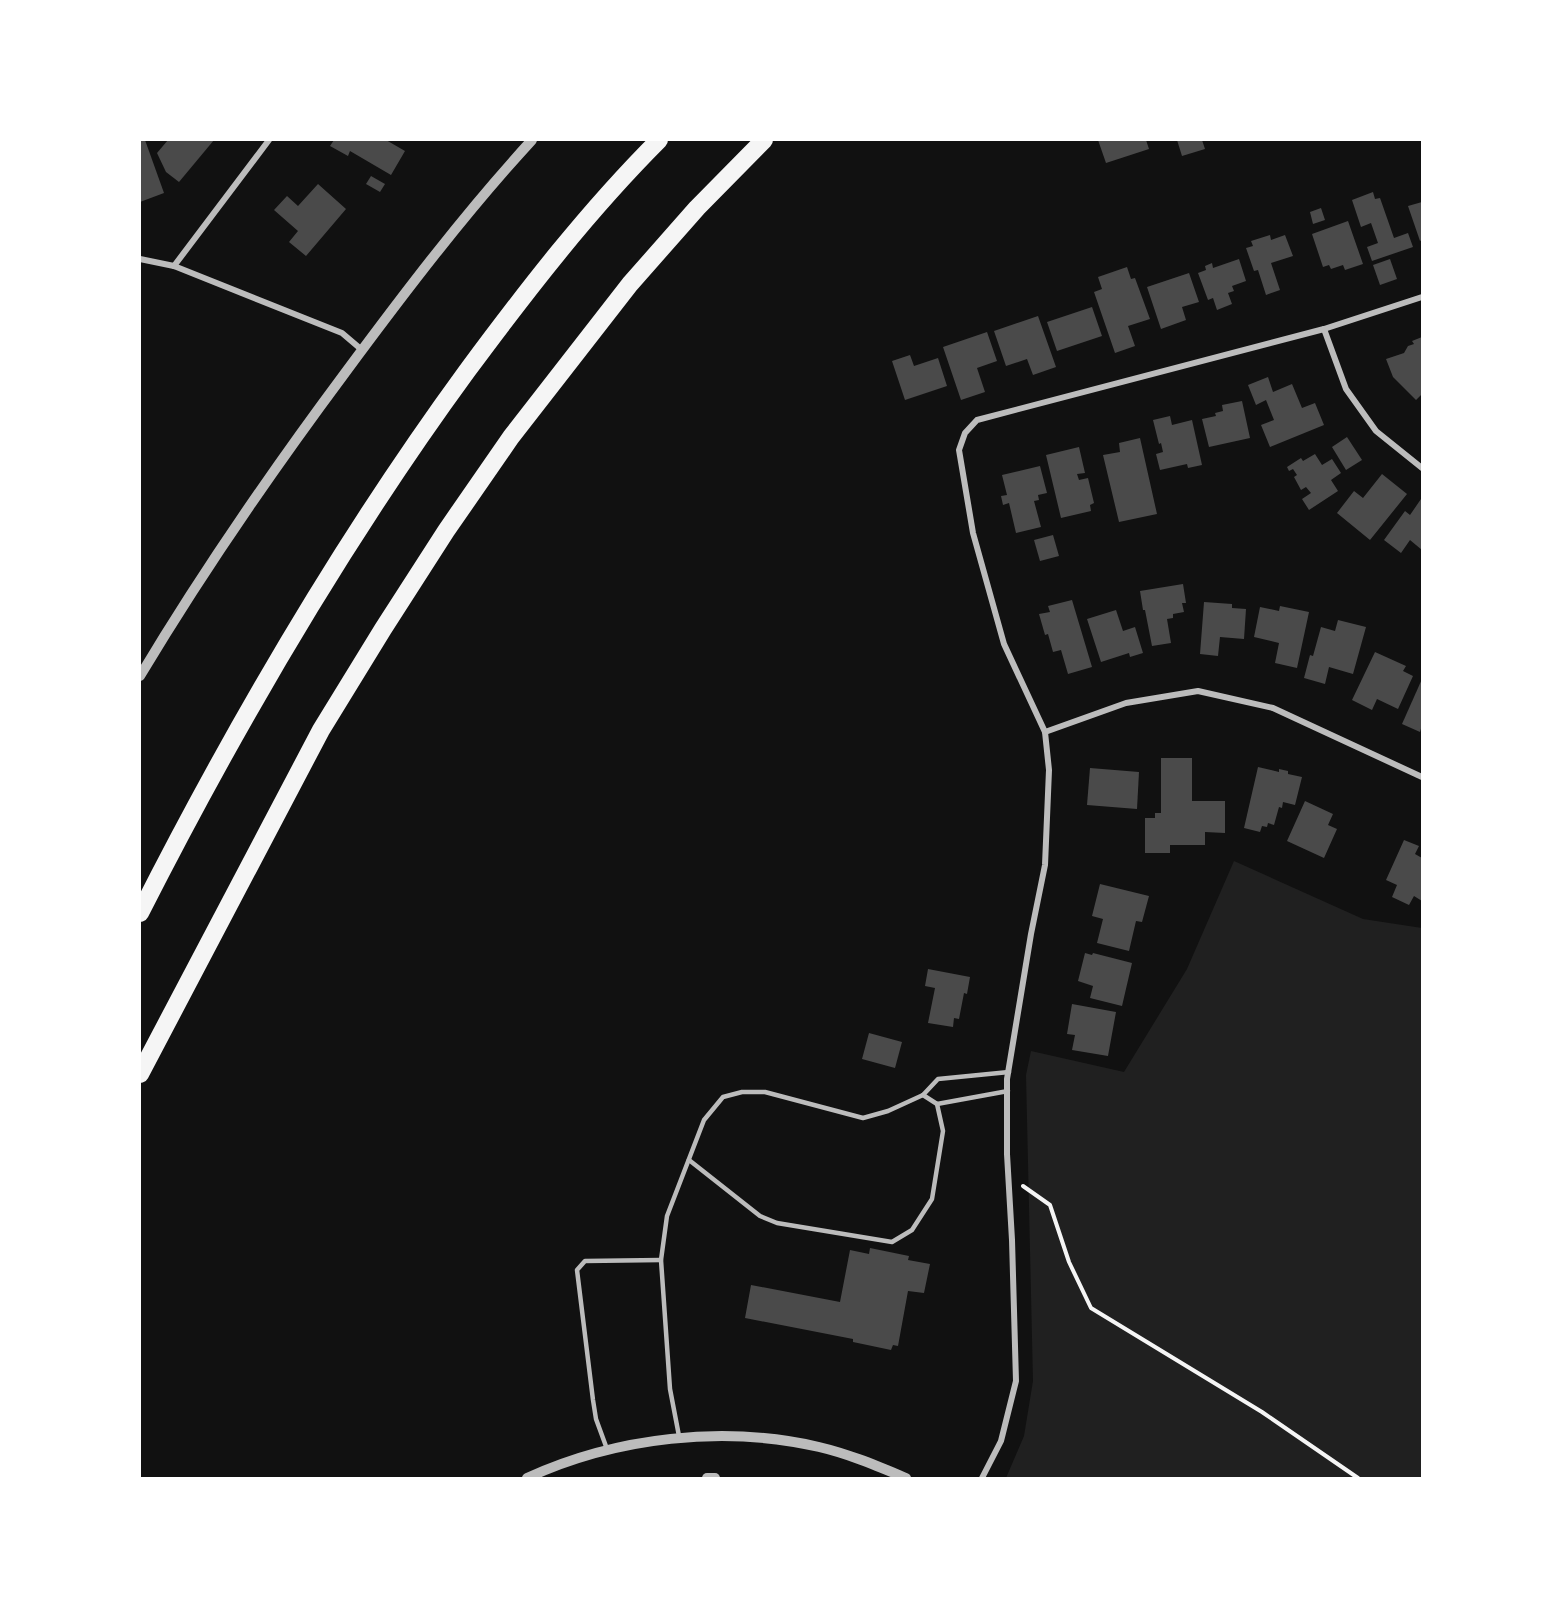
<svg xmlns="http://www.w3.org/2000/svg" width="1562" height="1618" font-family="'Source Sans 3',sans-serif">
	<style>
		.green { fill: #202020 }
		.building { fill: #4a4a4a }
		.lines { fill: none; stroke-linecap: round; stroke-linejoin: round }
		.path { stroke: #f5f5f5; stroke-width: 4 }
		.service { stroke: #bcbcbc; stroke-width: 4.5 }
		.minor { stroke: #bcbcbc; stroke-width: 6 }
		.tertiary { stroke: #bcbcbc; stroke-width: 10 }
		.motorway { stroke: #f5f5f5; stroke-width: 18 }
	</style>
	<rect width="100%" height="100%" fill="#111"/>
	<!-- green -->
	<path class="green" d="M 1234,861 L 1363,919 L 1422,928 L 1422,1478 L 1006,1478 L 1024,1436 L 1033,1381 L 1026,1075 L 1031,1051 L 1124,1072 L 1187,969 Z"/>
	<!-- building -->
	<g class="building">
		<path d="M 145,140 L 164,193 L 140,202 L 140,141 Z"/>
		<path d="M 168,140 L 214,140 L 179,182 L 166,172 L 157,153 Z"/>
		<path d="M 334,140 L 386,140 L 405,151 L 391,175 L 350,151 L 348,156 L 330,146 Z"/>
		<path d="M 1098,140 L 1146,140 L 1149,149 L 1106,163 Z"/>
		<path d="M 1177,140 L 1202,140 L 1205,149 L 1182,156 Z"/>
		<path d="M 371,176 L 385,184 L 380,192 L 366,184 Z"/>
		<path d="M 318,184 L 346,209 L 306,256 L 289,242 L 298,231 L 274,210 L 287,196 L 298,206 Z"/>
		<path d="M 1373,192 L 1375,199 L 1380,198 L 1394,238 L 1408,233 L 1413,247 L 1372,261 L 1367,247 L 1378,243 L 1371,223 L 1361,227 L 1352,200 Z"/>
		<path d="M 1422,202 L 1422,240 L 1420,241 L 1408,206 Z"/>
		<path d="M 1321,208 L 1325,220 L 1313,224 L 1310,212 Z"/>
		<path d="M 1348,221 L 1363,264 L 1345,270 L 1343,265 L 1331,269 L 1329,265 L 1323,267 L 1312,234 Z"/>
		<path d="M 1270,235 L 1271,240 L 1285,235 L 1293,256 L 1271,263 L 1280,290 L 1266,295 L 1258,270 L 1254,271 L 1246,248 L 1253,246 L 1251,241 Z"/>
		<path d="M 1239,259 L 1246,281 L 1232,286 L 1234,291 L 1228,293 L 1232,304 L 1217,310 L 1213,298 L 1208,300 L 1198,273 L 1206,270 L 1205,266 L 1212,263 L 1213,268 Z"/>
		<path d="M 1390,259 L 1397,279 L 1380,285 L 1373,265 Z"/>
		<path d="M 1127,267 L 1131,279 L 1135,278 L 1150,319 L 1128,326 L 1135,346 L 1115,353 L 1094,292 L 1102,289 L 1098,277 Z"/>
		<path d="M 1189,273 L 1199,302 L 1182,307 L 1186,320 L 1161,329 L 1147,287 Z"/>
		<path d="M 1092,307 L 1102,336 L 1057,351 L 1047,322 Z"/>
		<path d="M 1038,316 L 1056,367 L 1033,375 L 1027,359 L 1006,366 L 994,331 Z"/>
		<path d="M 987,332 L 997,361 L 977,368 L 985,392 L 961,400 L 943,347 Z"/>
		<path d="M 1422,337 L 1422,394 L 1416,400 L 1393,377 L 1386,359 L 1404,353 L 1408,346 L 1414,344 L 1412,341 Z"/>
		<path d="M 910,355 L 914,366 L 938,358 L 947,386 L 905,400 L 892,361 Z"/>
		<path d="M 1268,377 L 1273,392 L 1292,384 L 1302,408 L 1315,403 L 1324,425 L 1270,447 L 1261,425 L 1274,420 L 1266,400 L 1256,405 L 1248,385 Z"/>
		<path d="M 1242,401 L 1250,438 L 1209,447 L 1202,419 L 1216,416 L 1215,413 L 1223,411 L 1222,405 Z"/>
		<path d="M 1170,416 L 1172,425 L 1192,420 L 1202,465 L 1188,468 L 1187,464 L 1160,470 L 1156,454 L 1163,452 L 1161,443 L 1159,444 L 1153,420 Z"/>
		<path d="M 1347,437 L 1362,460 L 1346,470 L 1332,447 Z"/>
		<path d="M 1140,438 L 1157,514 L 1119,522 L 1103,455 L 1120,452 L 1119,443 Z"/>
		<path d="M 1079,447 L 1085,473 L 1077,474 L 1079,480 L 1088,478 L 1094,503 L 1090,505 L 1091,511 L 1061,518 L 1046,455 Z"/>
		<path d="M 1315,454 L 1322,465 L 1332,459 L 1341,473 L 1331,480 L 1338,491 L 1309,510 L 1302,499 L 1311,493 L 1306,487 L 1301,490 L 1294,477 L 1297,475 L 1293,469 L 1289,471 L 1287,467 L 1301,458 L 1303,461 Z"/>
		<path d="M 1040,466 L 1047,493 L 1038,495 L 1039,500 L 1034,501 L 1041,527 L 1016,533 L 1009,503 L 1003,505 L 1001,496 L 1007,495 L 1002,475 Z"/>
		<path d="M 1382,474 L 1407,494 L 1370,540 L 1337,513 L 1354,491 L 1363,498 Z"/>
		<path d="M 1421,499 L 1422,500 L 1422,550 L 1410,540 L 1401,553 L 1384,540 L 1405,511 L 1410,515 Z"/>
		<path d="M 1053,535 L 1059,556 L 1040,561 L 1034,540 Z"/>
		<path d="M 1183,584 L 1186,603 L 1182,603 L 1184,612 L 1173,614 L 1173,618 L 1167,619 L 1171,643 L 1152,646 L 1145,610 L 1143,610 L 1140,591 Z"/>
		<path d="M 1072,600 L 1092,667 L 1068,674 L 1061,650 L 1053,652 L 1048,634 L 1045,635 L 1039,614 L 1050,612 L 1048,606 Z"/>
		<path d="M 1204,602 L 1232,604 L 1232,608 L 1246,609 L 1244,639 L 1220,637 L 1218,656 L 1200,654 Z"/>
		<path d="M 1280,606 L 1309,612 L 1297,668 L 1275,663 L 1279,643 L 1254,637 L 1260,607 L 1279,611 Z"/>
		<path d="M 1116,610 L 1123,631 L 1135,627 L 1143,653 L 1130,657 L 1129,653 L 1101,662 L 1087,619 Z"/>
		<path d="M 1338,620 L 1366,627 L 1353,674 L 1329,667 L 1325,684 L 1304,678 L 1310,655 L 1313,656 L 1321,627 L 1335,631 Z"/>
		<path d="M 1375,652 L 1406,666 L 1403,671 L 1413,676 L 1398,709 L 1377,699 L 1372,710 L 1352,700 Z"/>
		<path d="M 1422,679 L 1422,725 L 1420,732 L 1402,724 Z"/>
		<path d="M 1161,758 L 1192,758 L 1192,801 L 1225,801 L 1225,833 L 1205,832 L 1205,845 L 1170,845 L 1170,853 L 1145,853 L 1145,818 L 1155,818 L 1155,813 L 1161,813 Z"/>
		<path d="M 1258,767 L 1279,772 L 1279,769 L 1288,771 L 1288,774 L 1302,777 L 1295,805 L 1283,802 L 1282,808 L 1279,807 L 1274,825 L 1268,823 L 1267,827 L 1262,826 L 1260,832 L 1244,828 Z"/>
		<path d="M 1090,768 L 1139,772 L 1137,809 L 1087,805 Z"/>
		<path d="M 1305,801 L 1333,814 L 1328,825 L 1337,829 L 1324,858 L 1287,841 Z"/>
		<path d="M 1404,840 L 1419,846 L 1415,854 L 1422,858 L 1422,901 L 1414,896 L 1409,905 L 1392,897 L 1397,885 L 1386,880 Z"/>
		<path d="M 1100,884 L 1149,896 L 1142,922 L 1136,921 L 1129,951 L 1097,943 L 1103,919 L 1092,916 Z"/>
		<path d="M 1085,953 L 1092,955 L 1093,953 L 1132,963 L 1122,1006 L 1090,998 L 1093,986 L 1078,981 Z"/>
		<path d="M 928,969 L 970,977 L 967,994 L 964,993 L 959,1019 L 954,1018 L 953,1027 L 928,1023 L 935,988 L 925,986 Z"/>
		<path d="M 1072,1004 L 1116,1012 L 1108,1056 L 1072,1050 L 1075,1035 L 1067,1034 Z"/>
		<path d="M 869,1033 L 902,1042 L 895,1068 L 862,1059 Z"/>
		<path d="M 870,1248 L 909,1256 L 908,1260 L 930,1264 L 924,1293 L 908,1291 L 898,1346 L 893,1345 L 891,1350 L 853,1342 L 853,1339 L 745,1318 L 751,1285 L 840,1302 L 850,1250 L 869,1254 Z"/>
	</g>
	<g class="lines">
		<!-- path -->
		<path class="path" d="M 1023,1186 L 1050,1205 L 1069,1262 L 1091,1308 L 1262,1412 L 1358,1478"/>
		<!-- service -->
		<g class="service">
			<path d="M 923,1095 L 937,1104 L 1008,1091"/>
			<path d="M 689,1160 L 760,1216 L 777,1223 L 892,1242 L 912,1230 L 932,1199 L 943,1131 L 937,1104"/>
			<path d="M 679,1436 L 670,1389 L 661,1260 L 667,1216 L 704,1120 L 723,1097 L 742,1092 L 765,1092 L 863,1118 L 888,1111 L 923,1095 L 938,1079 L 1009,1072"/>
			<path d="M 607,1449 L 596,1419 L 593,1400 L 577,1270 L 585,1261 L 661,1260"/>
		</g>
		<!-- minor -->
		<g class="minor">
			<path d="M 140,259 L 174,266 L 342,333 L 362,350"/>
			<path d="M 174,266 L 269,140"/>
			<path d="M 1324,329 L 1346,389 L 1376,431 L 1422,468"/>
			<path d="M 1045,732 L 1126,703 L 1198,691 L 1273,708 L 1422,777"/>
			<path d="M 982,1478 L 1001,1441 L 1016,1381 L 1012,1240 L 1007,1154 L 1007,1079 L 1031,934 L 1045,865 L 1049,770 L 1045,732 L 1004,644 L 973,533 L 959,450 L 965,433 L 977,420 L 1324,329 L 1422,297"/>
		</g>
		<!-- tertiary -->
		<g class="tertiary">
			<path d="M 140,676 C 203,571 272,471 345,373 C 405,292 465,213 532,140"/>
			<path d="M 527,1478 C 616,1437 724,1425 819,1447 C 849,1454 877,1466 906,1478"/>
			<path d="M 707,1478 L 715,1478"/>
		</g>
		<!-- motorway -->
		<g class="motorway">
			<path d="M 140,913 C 236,724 342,542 467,371 C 527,290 588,211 659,140"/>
			<path d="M 140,1074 L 321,730 L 383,629 L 446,531 L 511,437 L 630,284 L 697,208 L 764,140"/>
		</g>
	</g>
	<!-- border -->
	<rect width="1562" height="1618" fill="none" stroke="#ffffff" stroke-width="282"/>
</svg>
